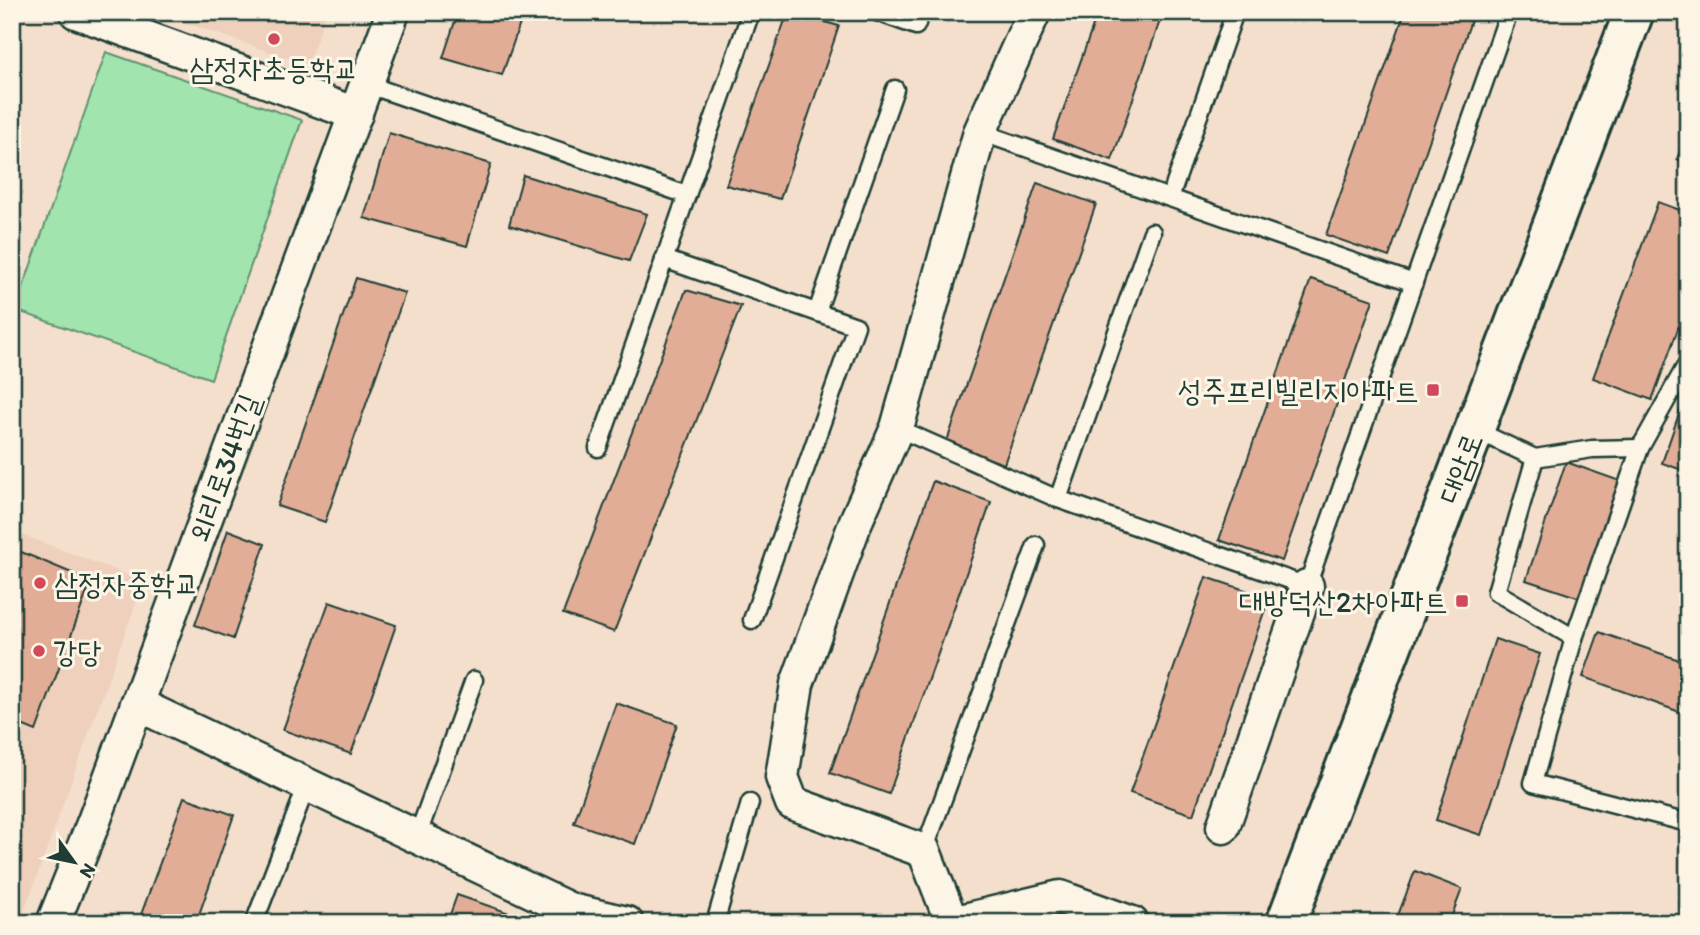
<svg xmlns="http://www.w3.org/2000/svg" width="1700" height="935" font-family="Itim,'Poor Story',sans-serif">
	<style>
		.built { fill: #efd0bc }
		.green { fill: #a1e4ae; stroke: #609071; stroke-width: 2 }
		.building { fill: #e2ad96; stroke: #1f3d34; stroke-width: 2 }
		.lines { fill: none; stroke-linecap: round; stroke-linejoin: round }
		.lane-casing { stroke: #1f3d34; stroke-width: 21 }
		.street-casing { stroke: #1f3d34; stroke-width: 37 }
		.secondary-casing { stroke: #1f3d34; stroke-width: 44 }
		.lane { stroke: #fcf5e5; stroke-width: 16 }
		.street { stroke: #fcf5e5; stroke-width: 32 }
		.secondary { stroke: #fcf5e5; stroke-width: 38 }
		.poi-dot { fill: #d1495b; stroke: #fcf5e5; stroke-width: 2.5 }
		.labels { text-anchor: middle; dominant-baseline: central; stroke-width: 6; stroke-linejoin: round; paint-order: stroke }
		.poi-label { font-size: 30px; fill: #1f3d34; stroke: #fcf5e5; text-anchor: end }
		.street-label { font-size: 30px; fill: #1f3d34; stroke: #fcf5e5 }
	</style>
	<rect width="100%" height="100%" fill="#f4dfcd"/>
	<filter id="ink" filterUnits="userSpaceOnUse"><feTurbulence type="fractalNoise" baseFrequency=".0143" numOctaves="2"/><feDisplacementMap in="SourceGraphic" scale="14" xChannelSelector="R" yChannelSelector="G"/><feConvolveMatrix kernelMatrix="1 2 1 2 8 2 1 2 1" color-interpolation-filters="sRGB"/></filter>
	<g filter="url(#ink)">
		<!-- built -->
		<g class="built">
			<path d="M 155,12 L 327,12 L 307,65 Z"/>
			<path d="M 12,531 L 144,581 L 20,923 L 12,923 Z"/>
		</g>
		<!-- green -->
		<path class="green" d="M 106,52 L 302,120 L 211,379 L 15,310 Z"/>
		<!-- building -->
		<g class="building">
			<path d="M 458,12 L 524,12 L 502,75 L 443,58 Z"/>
			<path d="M 788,12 L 839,26 L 780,199 L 726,185 Z"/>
			<path d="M 1098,12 L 1163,12 L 1112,160 L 1053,139 Z"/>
			<path d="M 1405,12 L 1474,12 L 1389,257 L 1326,235 Z"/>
			<path d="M 1688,130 L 1688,163 L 1677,159 Z"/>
			<path d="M 389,133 L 491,164 L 467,246 L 364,218 Z"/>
			<path d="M 523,175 L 647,214 L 629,261 L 509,225 Z"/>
			<path d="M 1037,183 L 1096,204 L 1004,464 L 946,444 Z"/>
			<path d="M 1658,202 L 1688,213 L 1688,301 L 1652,400 L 1593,378 Z"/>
			<path d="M 356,278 L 405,293 L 325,522 L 277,506 Z"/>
			<path d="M 1311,279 L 1373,300 L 1282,561 L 1219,540 Z"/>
			<path d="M 686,290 L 741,306 L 614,632 L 563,614 Z"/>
			<path d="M 1681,408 L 1688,410 L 1688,472 L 1662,463 Z"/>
			<path d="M 1566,462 L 1620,481 L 1580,598 L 1526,580 Z"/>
			<path d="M 933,481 L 991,502 L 889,794 L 830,773 Z"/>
			<path d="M 228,530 L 265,544 L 233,639 L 195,625 Z"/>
			<path d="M 14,549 L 91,581 L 36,731 L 12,721 L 12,553 Z"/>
			<path d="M 1206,577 L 1269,598 L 1193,815 L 1130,793 Z"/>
			<path d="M 329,602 L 396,625 L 351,754 L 283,730 Z"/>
			<path d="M 1599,632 L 1688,663 L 1688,715 L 1583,677 Z"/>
			<path d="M 1495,639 L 1540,654 L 1481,835 L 1436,820 Z"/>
			<path d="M 616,703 L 677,724 L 635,844 L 574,823 Z"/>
			<path d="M 184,797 L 234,815 L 196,923 L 138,923 Z"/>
			<path d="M 1415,871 L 1462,889 L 1449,923 L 1395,923 Z"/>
			<path d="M 457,895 L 518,916 L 516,923 L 447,923 Z"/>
		</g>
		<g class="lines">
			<defs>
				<g id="lane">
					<path d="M 877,12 L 916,26 L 921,12"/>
					<path d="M 366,84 L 687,195 L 751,12"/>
					<path d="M 980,132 L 1414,283"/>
					<path d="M 1170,198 L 1235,12"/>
					<path d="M 664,259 L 856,326 L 752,620"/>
					<path d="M 817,312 L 895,89"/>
					<path d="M 897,428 L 1058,499 L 1307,586 L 1509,12"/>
					<path d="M 1475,430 L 1535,458 L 1592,449 L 1640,448 L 1574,638 L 1533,783 L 1688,823"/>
					<path d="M 598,448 L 687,195"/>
					<path d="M 1640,448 L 1688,362"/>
					<path d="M 1535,458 L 1496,592 L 1574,638"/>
					<path d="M 1058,499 L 1152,232"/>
					<path d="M 417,837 L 474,680"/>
					<path d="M 924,851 L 1036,545"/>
					<path d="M 254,923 L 307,785"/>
					<path d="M 715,923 L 750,803"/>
				</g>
				<g id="street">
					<path d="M 76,12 L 356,114"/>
					<path d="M 137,704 L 571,910 L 627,923"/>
					<path d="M 1223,827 L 1307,586"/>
					<path d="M 53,923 L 94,821 L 393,12"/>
					<path d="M 952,923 L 924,851 L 792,803 L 782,777 L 797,684 L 856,521 L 897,428 L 980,132 L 1034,12"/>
					<path d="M 952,923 L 1060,897 L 1132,923"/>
				</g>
				<path id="secondary" d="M 1286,923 L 1634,12"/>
			</defs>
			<!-- lane casing -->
			<use href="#lane" class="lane-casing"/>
			<!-- street casing -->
			<use href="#street" class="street-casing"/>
			<!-- secondary casing -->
			<use href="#secondary" class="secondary-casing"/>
			<!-- lane -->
			<use href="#lane" class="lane"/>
			<!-- street -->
			<use href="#street" class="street"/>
			<!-- secondary -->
			<use href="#secondary" class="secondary"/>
		</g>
	</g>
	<!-- markers -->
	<g class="poi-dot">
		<circle cx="274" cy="39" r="7"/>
		<rect x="1426" y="383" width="14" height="14" rx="3.5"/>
		<circle cx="40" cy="583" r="7"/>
		<rect x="1455" y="594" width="14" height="14" rx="3.5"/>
		<circle cx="39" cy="651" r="7"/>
	</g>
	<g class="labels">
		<!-- poi labels -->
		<g class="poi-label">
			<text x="274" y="68" text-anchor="middle">삼정자초등학교</text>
			<text x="1419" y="390">성주프리빌리지아파트</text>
			<text x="54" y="583" text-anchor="start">삼정자중학교</text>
			<text x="1448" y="601">대방덕산2차아파트</text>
			<text x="53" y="651" text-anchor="start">강당</text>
		</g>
		<!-- street labels -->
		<g class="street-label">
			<text transform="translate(224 468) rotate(-70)">외리로34번길</text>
			<text transform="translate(1460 468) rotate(-69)">대암로</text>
		</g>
	</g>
	<!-- margin -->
	<rect width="1700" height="935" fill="none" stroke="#fcf5e5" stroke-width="42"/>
	<rect x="21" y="21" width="1658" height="893" fill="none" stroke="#1f3d34" stroke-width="2.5" filter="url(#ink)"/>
	<!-- north arrow -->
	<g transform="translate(74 862) rotate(123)" stroke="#fcf5e5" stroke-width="5" paint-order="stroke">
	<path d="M0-5L12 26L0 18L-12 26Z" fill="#1f3d34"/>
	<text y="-10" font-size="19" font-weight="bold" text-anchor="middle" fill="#1f3d34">N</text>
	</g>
</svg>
